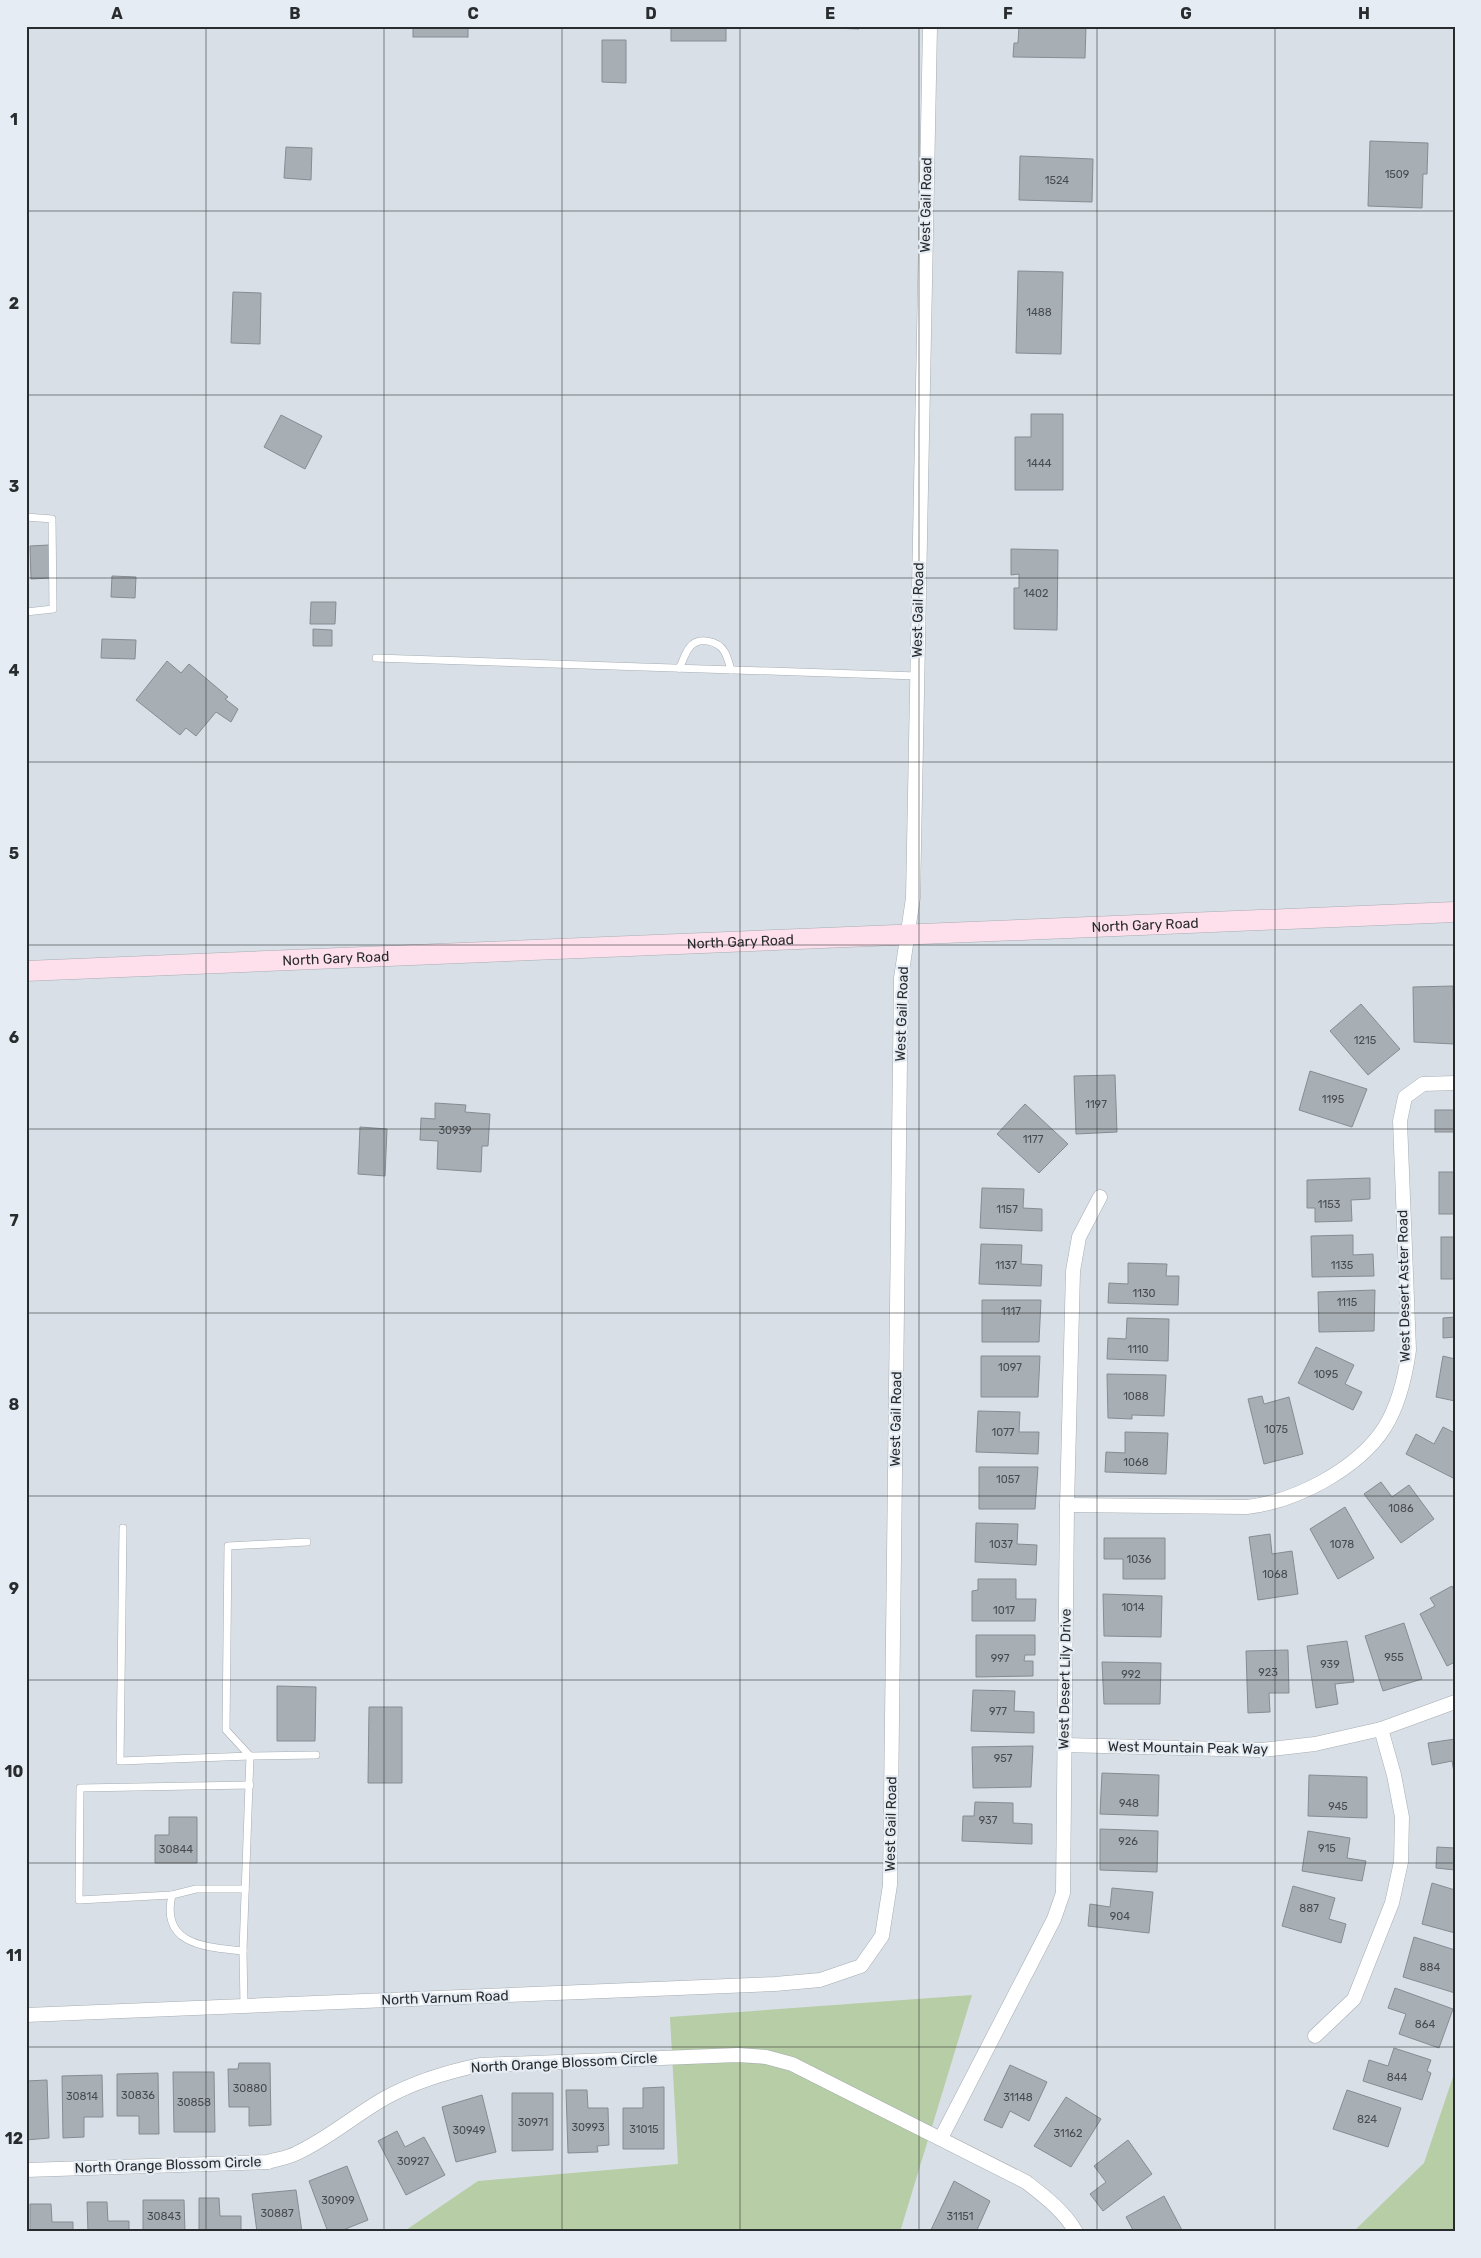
<svg xmlns="http://www.w3.org/2000/svg" width="1481" height="2258" font-family="Rubik,sans-serif">
	<style>
		.green { fill: #b6cda5 }
		.building { fill: #a7aeb4; stroke: #868c92 }
		.lines { fill: none; stroke-linecap: round; stroke-linejoin: round }
		.lane-casing { stroke: #a6adb3; stroke-width: 8 }
		.street-casing { stroke: #a6adb3; stroke-width: 15 }
		.secondary-casing { stroke: #a6adb3; stroke-width: 21 }
		.lane { stroke: #fff; stroke-width: 7 }
		.street { stroke: #fff; stroke-width: 14 }
		.secondary { stroke: #fee0ec; stroke-width: 20 }
		.grid { fill: none; stroke: #292c2e; stroke-width: 1; stroke-opacity: 0.55 }
		.labels { text-anchor: middle; dominant-baseline: central; stroke-width: 4.5; stroke-linejoin: round; paint-order: stroke }
		.number-label { font-size: 11px; fill: #484c50 }
		.street-label { font-size: 14px; fill: #292c2e; stroke: #e5ecf3 }
		.neatline { fill: none; stroke: #292c2e; stroke-width: 2 }
		.grid-label { font-size: 16px; text-anchor: middle; font-weight: bold; fill: #292c2e }
	</style>
	<rect width="100%" height="100%" fill="#d8dfe6"/>
	<!-- green -->
	<g class="green">
		<path d="M 972,1995 L 900,2232 L 403,2232 L 478,2181 L 678,2164 L 670,2017 Z"/>
		<path d="M 1455,2071 L 1455,2232 L 1353,2232 L 1424,2163 Z"/>
	</g>
	<!-- building -->
	<g class="building">
		<rect x="413" y="26" width="55" height="11"/>
		<rect x="671" y="26" width="55" height="15"/>
		<path d="M 779,26 L 859,26 L 859,29 Z"/>
		<path d="M 1019,26 L 1086,26 L 1085,58 L 1013,57 L 1014,43 L 1018,43 Z"/>
		<path d="M 602,40 L 626,40 L 626,83 L 602,82 Z"/>
		<path d="M 1370,141 L 1428,143 L 1427,174 L 1423,174 L 1422,208 L 1368,206 Z"/>
		<path d="M 286,147 L 312,148 L 311,180 L 284,178 Z"/>
		<path d="M 1020,156 L 1093,159 L 1092,202 L 1019,200 Z"/>
		<path d="M 1018,271 L 1063,272 L 1061,354 L 1016,353 Z"/>
		<path d="M 233,292 L 261,293 L 260,344 L 231,343 Z"/>
		<path d="M 1031,414 L 1063,414 L 1063,490 L 1015,490 L 1015,437 L 1031,437 Z"/>
		<path d="M 281,415 L 322,436 L 305,469 L 264,447 Z"/>
		<path d="M 49,545 L 50,578 L 31,579 L 30,546 Z"/>
		<path d="M 1011,549 L 1058,550 L 1057,630 L 1014,629 L 1014,588 L 1019,588 L 1019,574 L 1011,575 Z"/>
		<path d="M 112,576 L 136,577 L 135,598 L 111,597 Z"/>
		<path d="M 311,602 L 336,602 L 335,624 L 310,624 Z"/>
		<path d="M 313,629 L 332,630 L 332,646 L 313,646 Z"/>
		<path d="M 102,639 L 136,640 L 135,659 L 101,658 Z"/>
		<path d="M 167,661 L 181,673 L 189,664 L 228,697 L 225,699 L 238,709 L 231,722 L 216,712 L 196,736 L 186,728 L 180,735 L 136,700 Z"/>
		<path d="M 1453,986 L 1454,1044 L 1414,1042 L 1413,987 Z"/>
		<path d="M 1361,1004 L 1400,1049 L 1368,1075 L 1330,1031 Z"/>
		<path d="M 1310,1071 L 1367,1089 L 1352,1127 L 1299,1110 Z"/>
		<path d="M 1115,1075 L 1117,1132 L 1076,1134 L 1074,1076 Z"/>
		<path d="M 435,1103 L 466,1105 L 465,1112 L 490,1114 L 488,1146 L 482,1146 L 481,1172 L 437,1169 L 438,1141 L 420,1140 L 421,1118 L 435,1119 Z"/>
		<path d="M 1025,1104 L 1068,1144 L 1039,1173 L 997,1134 Z"/>
		<rect x="1435" y="1110" width="20" height="22"/>
		<path d="M 360,1127 L 387,1129 L 385,1176 L 358,1174 Z"/>
		<rect x="1439" y="1172" width="16" height="42"/>
		<path d="M 1370,1178 L 1370,1199 L 1351,1200 L 1352,1221 L 1315,1222 L 1315,1208 L 1307,1208 L 1307,1180 Z"/>
		<path d="M 982,1188 L 1024,1189 L 1023,1208 L 1042,1209 L 1042,1231 L 980,1228 Z"/>
		<path d="M 1353,1235 L 1353,1255 L 1373,1254 L 1374,1276 L 1312,1277 L 1311,1236 Z"/>
		<rect x="1441" y="1237" width="14" height="42"/>
		<path d="M 981,1244 L 1022,1245 L 1021,1264 L 1042,1265 L 1041,1286 L 979,1284 Z"/>
		<path d="M 1128,1263 L 1167,1264 L 1166,1276 L 1179,1276 L 1178,1305 L 1108,1303 L 1109,1283 L 1128,1284 Z"/>
		<path d="M 1375,1290 L 1374,1331 L 1319,1332 L 1318,1292 Z"/>
		<path d="M 982,1300 L 1041,1300 L 1039,1342 L 982,1342 Z"/>
		<path d="M 1455,1317 L 1455,1337 L 1443,1338 L 1443,1318 Z"/>
		<path d="M 1127,1318 L 1169,1319 L 1168,1361 L 1107,1359 L 1108,1338 L 1126,1339 Z"/>
		<path d="M 1316,1347 L 1354,1365 L 1345,1384 L 1362,1392 L 1353,1410 L 1298,1383 Z"/>
		<path d="M 981,1356 L 1040,1356 L 1038,1397 L 981,1397 Z"/>
		<path d="M 1443,1356 L 1455,1359 L 1455,1401 L 1436,1397 Z"/>
		<path d="M 1107,1374 L 1166,1375 L 1164,1416 L 1132,1415 L 1132,1419 L 1108,1418 Z"/>
		<path d="M 1262,1396 L 1264,1404 L 1289,1397 L 1303,1454 L 1264,1464 L 1248,1399 Z"/>
		<path d="M 978,1411 L 1020,1412 L 1019,1432 L 1039,1432 L 1038,1454 L 976,1452 Z"/>
		<path d="M 1443,1427 L 1455,1433 L 1455,1479 L 1406,1454 L 1416,1434 L 1434,1444 Z"/>
		<path d="M 1125,1432 L 1168,1433 L 1166,1474 L 1105,1472 L 1106,1452 L 1125,1453 Z"/>
		<path d="M 979,1467 L 1038,1467 L 1035,1509 L 979,1509 Z"/>
		<path d="M 1381,1482 L 1392,1497 L 1409,1485 L 1434,1519 L 1401,1543 L 1364,1494 Z"/>
		<path d="M 1345,1507 L 1374,1558 L 1338,1579 L 1310,1529 Z"/>
		<path d="M 976,1523 L 1018,1524 L 1017,1544 L 1037,1545 L 1036,1565 L 975,1562 Z"/>
		<path d="M 1270,1534 L 1272,1554 L 1292,1551 L 1298,1594 L 1258,1600 L 1249,1537 Z"/>
		<path d="M 1104,1538 L 1165,1538 L 1165,1579 L 1123,1579 L 1123,1559 L 1104,1559 Z"/>
		<path d="M 978,1579 L 1016,1579 L 1016,1599 L 1036,1599 L 1035,1621 L 972,1621 L 972,1591 L 978,1590 Z"/>
		<path d="M 1452,1586 L 1455,1593 L 1455,1662 L 1447,1666 L 1420,1614 L 1435,1606 L 1430,1598 Z"/>
		<path d="M 1103,1594 L 1162,1596 L 1161,1637 L 1104,1636 Z"/>
		<path d="M 1404,1623 L 1422,1679 L 1383,1691 L 1365,1636 Z"/>
		<path d="M 976,1635 L 1035,1635 L 1035,1655 L 1025,1655 L 1024,1661 L 1033,1661 L 1033,1676 L 976,1677 Z"/>
		<path d="M 1347,1641 L 1354,1682 L 1335,1684 L 1338,1704 L 1316,1708 L 1307,1646 Z"/>
		<path d="M 1288,1650 L 1289,1693 L 1269,1693 L 1270,1712 L 1248,1713 L 1246,1651 Z"/>
		<path d="M 1102,1662 L 1161,1663 L 1160,1704 L 1104,1704 Z"/>
		<path d="M 277,1686 L 316,1687 L 315,1741 L 277,1741 Z"/>
		<path d="M 973,1690 L 1015,1691 L 1014,1711 L 1034,1712 L 1034,1733 L 971,1731 Z"/>
		<path d="M 369,1707 L 402,1707 L 402,1783 L 368,1783 Z"/>
		<path d="M 1455,1739 L 1455,1778 L 1452,1761 L 1432,1765 L 1428,1743 Z"/>
		<path d="M 1033,1746 L 1031,1787 L 973,1788 L 972,1747 Z"/>
		<path d="M 1102,1773 L 1159,1775 L 1158,1816 L 1100,1814 Z"/>
		<path d="M 1309,1775 L 1367,1777 L 1367,1818 L 1308,1816 Z"/>
		<path d="M 975,1802 L 1013,1803 L 1013,1823 L 1032,1824 L 1032,1844 L 962,1841 L 963,1816 L 974,1816 Z"/>
		<path d="M 169,1817 L 197,1817 L 197,1863 L 155,1863 L 155,1835 L 169,1835 Z"/>
		<path d="M 1100,1829 L 1158,1831 L 1157,1872 L 1100,1870 Z"/>
		<path d="M 1308,1831 L 1350,1838 L 1347,1858 L 1366,1861 L 1362,1881 L 1302,1871 Z"/>
		<path d="M 1437,1847 L 1455,1848 L 1455,1870 L 1436,1868 Z"/>
		<path d="M 1432,1883 L 1455,1890 L 1455,1933 L 1422,1924 Z"/>
		<path d="M 1293,1886 L 1335,1898 L 1329,1919 L 1346,1924 L 1341,1943 L 1282,1926 Z"/>
		<path d="M 1112,1888 L 1153,1892 L 1149,1933 L 1088,1926 L 1090,1904 L 1110,1907 Z"/>
		<path d="M 1414,1937 L 1455,1950 L 1455,1993 L 1403,1977 Z"/>
		<path d="M 1395,1988 L 1453,2009 L 1439,2048 L 1399,2034 L 1406,2014 L 1388,2008 Z"/>
		<path d="M 1394,2048 L 1431,2060 L 1427,2071 L 1431,2073 L 1422,2100 L 1363,2081 L 1369,2060 L 1388,2066 Z"/>
		<path d="M 239,2063 L 270,2063 L 271,2125 L 249,2126 L 249,2107 L 229,2107 L 228,2069 L 238,2069 Z"/>
		<path d="M 1010,2065 L 1047,2082 L 1029,2121 L 1010,2111 L 1002,2128 L 984,2120 Z"/>
		<path d="M 173,2072 L 214,2072 L 215,2132 L 174,2132 Z"/>
		<path d="M 158,2073 L 159,2134 L 139,2134 L 139,2116 L 117,2116 L 117,2074 Z"/>
		<path d="M 102,2075 L 103,2117 L 84,2117 L 84,2137 L 63,2138 L 62,2076 Z"/>
		<path d="M 47,2080 L 49,2138 L 26,2140 L 26,2081 Z"/>
		<path d="M 664,2087 L 664,2149 L 623,2149 L 623,2108 L 643,2108 L 643,2088 Z"/>
		<path d="M 566,2090 L 587,2090 L 588,2108 L 608,2108 L 609,2145 L 597,2146 L 598,2152 L 568,2153 Z"/>
		<path d="M 1347,2090 L 1401,2108 L 1388,2147 L 1333,2129 Z"/>
		<path d="M 512,2093 L 553,2093 L 553,2150 L 512,2151 Z"/>
		<path d="M 482,2095 L 496,2152 L 456,2162 L 442,2107 Z"/>
		<path d="M 1066,2097 L 1101,2119 L 1071,2167 L 1034,2146 Z"/>
		<path d="M 397,2131 L 405,2147 L 424,2137 L 445,2175 L 406,2195 L 378,2141 Z"/>
		<path d="M 1128,2140 L 1152,2174 L 1103,2211 L 1090,2194 L 1106,2182 L 1094,2166 Z"/>
		<path d="M 347,2166 L 368,2220 L 338,2232 L 328,2232 L 309,2181 Z"/>
		<path d="M 954,2181 L 990,2201 L 976,2232 L 930,2232 Z"/>
		<path d="M 296,2190 L 302,2232 L 257,2232 L 252,2194 Z"/>
		<path d="M 1164,2196 L 1183,2232 L 1134,2232 L 1126,2217 Z"/>
		<path d="M 199,2198 L 219,2198 L 220,2216 L 241,2216 L 241,2232 L 199,2232 Z"/>
		<path d="M 143,2200 L 184,2200 L 185,2232 L 143,2232 Z"/>
		<path d="M 87,2202 L 107,2202 L 108,2221 L 129,2221 L 129,2232 L 88,2232 Z"/>
		<path d="M 30,2204 L 51,2204 L 52,2222 L 73,2222 L 73,2232 L 30,2232 Z"/>
	</g>
	<g class="lines">
		<defs>
			<g id="lane">
				<path d="M 26,517 L 52,519 L 53,609 L 26,612"/>
				<path d="M 376,658 L 917,676"/>
				<path d="M 679,668 C 683,662 685,652 690,647 C 698,636 718,641 724,651 C 728,657 729,664 731,670"/>
				<path d="M 123,1528 L 120,1761 L 250,1756"/>
				<path d="M 250,1756 L 226,1730 L 228,1546 L 307,1542"/>
				<path d="M 172,1895 L 79,1900 L 80,1788 L 250,1785"/>
				<path d="M 243,1951 C 207,1947 160,1946 172,1895 L 196,1889 L 245,1889"/>
				<path d="M 244,2006 L 243,1951 L 250,1756 L 316,1755"/>
			</g>
			<g id="street">
				<path d="M 1067,1505 L 1247,1507 C 1275,1504 1298,1495 1322,1482 C 1381,1449 1400,1415 1409,1350 L 1400,1121 L 1405,1097 L 1423,1084 L 1455,1083"/>
				<path d="M 1064,1745 L 1262,1750 L 1315,1744 L 1381,1729 L 1455,1702"/>
				<path d="M 26,2015 L 775,1984 L 820,1980 L 861,1966 L 882,1936 L 890,1885 L 901,978 L 913,898 L 930,26"/>
				<path d="M 1315,2036 L 1354,1999 L 1392,1903 L 1401,1862 L 1402,1817 L 1394,1775 L 1381,1729"/>
				<path d="M 941,2138 L 1054,1919 L 1063,1893 L 1067,1505 L 1073,1271 L 1079,1237 L 1100,1197"/>
				<path d="M 26,2170 L 268,2162 C 277,2159 288,2158 297,2153 C 329,2138 355,2115 385,2098 C 416,2081 446,2072 480,2065 L 738,2055 L 766,2057 L 792,2064 L 1026,2182 C 1044,2196 1064,2211 1076,2232"/>
			</g>
			<g id="secondary">
				<path id="s1" d="M 26,971 L 1455,912"/>
			</g>
		</defs>
		<!-- lane casing -->
		<use href="#lane" class="lane-casing"/>
		<!-- street casing -->
		<use href="#street" class="street-casing"/>
		<!-- secondary casing -->
		<use href="#secondary" class="secondary-casing"/>
		<!-- lane -->
		<use href="#lane" class="lane"/>
		<!-- street -->
		<use href="#street" class="street"/>
		<!-- secondary -->
		<use href="#secondary" class="secondary"/>
	</g>
	<!-- grid -->
	<path class="grid" d="M 206,26 L 206,2232M 384,26 L 384,2232M 562,26 L 562,2232M 740,26 L 740,2232M 919,26 L 919,2232M 1097,26 L 1097,2232M 1275,26 L 1275,2232M 26,211 L 1455,211M 26,395 L 1455,395M 26,578 L 1455,578M 26,762 L 1455,762M 26,945 L 1455,945M 26,1129 L 1455,1129M 26,1313 L 1455,1313M 26,1496 L 1455,1496M 26,1680 L 1455,1680M 26,1863 L 1455,1863M 26,2047 L 1455,2047"/>
	<g class="labels">
		<!-- number labels -->
		<g class="number-label">
			<text x="1397" y="174">1509</text>
			<text x="1057" y="180">1524</text>
			<text x="1039" y="312">1488</text>
			<text x="1039" y="463">1444</text>
			<text x="1036" y="593">1402</text>
			<text x="1365" y="1040">1215</text>
			<text x="1333" y="1099">1195</text>
			<text x="1096" y="1104">1197</text>
			<text x="455" y="1130">30939</text>
			<text x="1033" y="1139">1177</text>
			<text x="1329" y="1204">1153</text>
			<text x="1007" y="1209">1157</text>
			<text x="1006" y="1265">1137</text>
			<text x="1342" y="1265">1135</text>
			<text x="1144" y="1293">1130</text>
			<text x="1347" y="1302">1115</text>
			<text x="1011" y="1311">1117</text>
			<text x="1138" y="1349">1110</text>
			<text x="1010" y="1367">1097</text>
			<text x="1326" y="1374">1095</text>
			<text x="1136" y="1396">1088</text>
			<text x="1276" y="1429">1075</text>
			<text x="1003" y="1432">1077</text>
			<text x="1136" y="1462">1068</text>
			<text x="1008" y="1479">1057</text>
			<text x="1401" y="1508">1086</text>
			<text x="1001" y="1544">1037</text>
			<text x="1342" y="1544">1078</text>
			<text x="1139" y="1559">1036</text>
			<text x="1275" y="1574">1068</text>
			<text x="1133" y="1607">1014</text>
			<text x="1004" y="1610">1017</text>
			<text x="1394" y="1657">955</text>
			<text x="1000" y="1658">997</text>
			<text x="1330" y="1664">939</text>
			<text x="1268" y="1672">923</text>
			<text x="1131" y="1674">992</text>
			<text x="998" y="1711">977</text>
			<text x="1003" y="1758">957</text>
			<text x="1129" y="1803">948</text>
			<text x="1338" y="1806">945</text>
			<text x="988" y="1820">937</text>
			<text x="1128" y="1841">926</text>
			<text x="1327" y="1848">915</text>
			<text x="176" y="1849">30844</text>
			<text x="1309" y="1908">887</text>
			<text x="1120" y="1916">904</text>
			<text x="1430" y="1967">884</text>
			<text x="1425" y="2024">864</text>
			<text x="1397" y="2077">844</text>
			<text x="250" y="2088">30880</text>
			<text x="138" y="2095">30836</text>
			<text x="82" y="2096">30814</text>
			<text x="1018" y="2097">31148</text>
			<text x="194" y="2102">30858</text>
			<text x="1367" y="2119">824</text>
			<text x="533" y="2122">30971</text>
			<text x="588" y="2127">30993</text>
			<text x="644" y="2129">31015</text>
			<text x="469" y="2130">30949</text>
			<text x="1068" y="2133">31162</text>
			<text x="413" y="2161">30927</text>
			<text x="338" y="2200">30909</text>
			<text x="277" y="2213">30887</text>
			<text x="164" y="2216">30843</text>
			<text x="960" y="2216">31151</text>
		</g>
		<!-- street labels -->
		<g class="street-label">
			<text transform="translate(926 205) rotate(-89)">West Gail Road</text>
			<text transform="translate(918 610) rotate(-89)">West Gail Road</text>
			<text stroke="none"><textPath href="#s1" startOffset="1120">North Gary Road</textPath></text>
			<text stroke="none"><textPath href="#s1" startOffset="715">North Gary Road</textPath></text>
			<text stroke="none"><textPath href="#s1" startOffset="310">North Gary Road</textPath></text>
			<text transform="translate(902 1014) rotate(-88)">West Gail Road</text>
			<text transform="translate(1404 1286) rotate(-91)">West Desert Aster Road</text>
			<text transform="translate(896 1419) rotate(-89)">West Gail Road</text>
			<text transform="translate(1065 1679) rotate(-89)">West Desert Lily Drive</text>
			<text transform="translate(1188 1748) rotate(1)">West Mountain Peak Way</text>
			<text transform="translate(891 1824) rotate(-89)">West Gail Road</text>
			<text transform="translate(445 1998) rotate(-2)">North Varnum Road</text>
			<text transform="translate(564 2063) rotate(-3)">North Orange Blossom Circle</text>
			<text transform="translate(168 2165) rotate(-2)">North Orange Blossom Circle</text>
		</g>
	</g>
	<!-- border -->
	<rect width="1481" height="2258" fill="none" stroke="#e5ecf3" stroke-width="55"/>
	<rect x="28" y="28" width="1426" height="2202" class="neatline"/>
	<g class="grid-label">
		<text x="117" y="19">A</text>
		<text x="295" y="19">B</text>
		<text x="473" y="19">C</text>
		<text x="651" y="19">D</text>
		<text x="830" y="19">E</text>
		<text x="1008" y="19">F</text>
		<text x="1186" y="19">G</text>
		<text x="1364" y="19">H</text>
		<text x="14" y="125">1</text>
		<text x="14" y="309">2</text>
		<text x="14" y="492">3</text>
		<text x="14" y="676">4</text>
		<text x="14" y="859">5</text>
		<text x="14" y="1043">6</text>
		<text x="14" y="1226">7</text>
		<text x="14" y="1410">8</text>
		<text x="14" y="1594">9</text>
		<text x="14" y="1777">10</text>
		<text x="14" y="1961">11</text>
		<text x="14" y="2144">12</text>
	</g>
</svg>
